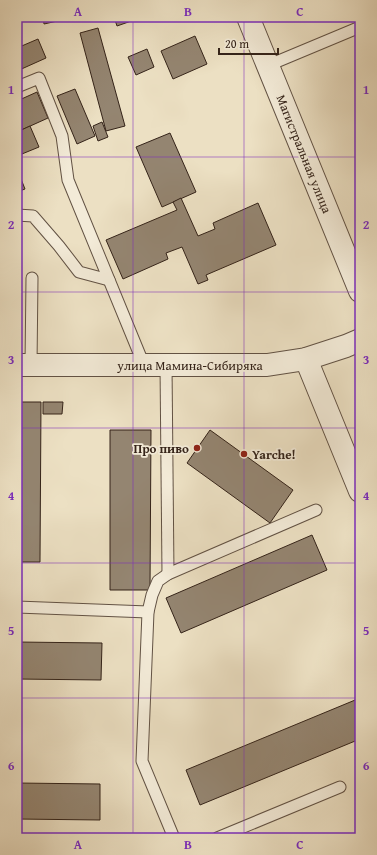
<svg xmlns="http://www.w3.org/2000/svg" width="377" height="855" font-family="'Gentium Book Plus',serif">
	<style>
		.building { fill: #948571; stroke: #342319 }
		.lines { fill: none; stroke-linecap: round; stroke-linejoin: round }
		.lane-casing { stroke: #625244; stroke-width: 13 }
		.street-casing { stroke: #625244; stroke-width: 24 }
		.lane { stroke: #f3ebd8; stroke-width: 11 }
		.street { stroke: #f3ebd8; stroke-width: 22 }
		.grid { fill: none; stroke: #7b2cbf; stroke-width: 1; stroke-opacity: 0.55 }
		.poi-dot { fill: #8f2418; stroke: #f3ebd8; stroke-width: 1.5 }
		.labels { text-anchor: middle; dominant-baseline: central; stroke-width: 3.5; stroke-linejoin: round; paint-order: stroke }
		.street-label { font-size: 13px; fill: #342319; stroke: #f3ebd8 }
		.poi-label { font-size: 13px; font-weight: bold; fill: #342319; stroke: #f3ebd8; text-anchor: end }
		.neatline { fill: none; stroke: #7b2cbf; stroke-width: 1.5 }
		.grid-label { font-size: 13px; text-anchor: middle; font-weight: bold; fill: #7b2cbf }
	</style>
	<rect width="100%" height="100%" fill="#ece0c3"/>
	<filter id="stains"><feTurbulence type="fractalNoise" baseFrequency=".005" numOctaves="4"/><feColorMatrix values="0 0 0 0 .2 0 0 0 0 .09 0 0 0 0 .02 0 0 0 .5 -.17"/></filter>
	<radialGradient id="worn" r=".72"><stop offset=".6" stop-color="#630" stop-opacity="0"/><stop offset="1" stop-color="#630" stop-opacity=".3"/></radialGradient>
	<!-- building -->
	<g class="building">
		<path d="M 43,17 L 75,17 L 44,24 Z"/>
		<path d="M 114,17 L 136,17 L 137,19 L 117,26 Z"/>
		<path d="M 98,28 L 125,126 L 106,131 L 80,33 Z"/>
		<path d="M 195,36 L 207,64 L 173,79 L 161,51 Z"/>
		<path d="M 38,39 L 46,58 L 17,71 L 17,48 Z"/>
		<path d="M 147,49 L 154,67 L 136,75 L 128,57 Z"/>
		<path d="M 75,89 L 95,136 L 77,144 L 57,96 Z"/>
		<path d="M 37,92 L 48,118 L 17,132 L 17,101 Z"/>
		<path d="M 102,122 L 108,137 L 98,141 L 93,126 Z"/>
		<path d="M 30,126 L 39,147 L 17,156 L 17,132 Z"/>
		<path d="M 170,133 L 196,192 L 162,207 L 136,147 Z"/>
		<path d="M 17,169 L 25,189 L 17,192 Z"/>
		<path d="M 181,198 L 198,236 L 215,229 L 213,223 L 258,203 L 276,245 L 206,275 L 208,280 L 198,284 L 182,247 L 166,253 L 168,259 L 123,279 L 106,240 L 177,210 L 173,202 Z"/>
		<rect x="17" y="234" width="3" height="43"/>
		<path d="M 21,402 L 41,402 L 40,562 L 20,562 Z"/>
		<path d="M 43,402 L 63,402 L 62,414 L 43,414 Z"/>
		<path d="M 110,430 L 151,430 L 150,590 L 110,590 Z"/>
		<path d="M 210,430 L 293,490 L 270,523 L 187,463 Z"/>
		<path d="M 312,535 L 327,570 L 181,633 L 166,598 Z"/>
		<path d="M 17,642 L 102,643 L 101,680 L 17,679 Z"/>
		<path d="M 360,698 L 360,739 L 200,805 L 186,770 Z"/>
		<path d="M 17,783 L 100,784 L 100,820 L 17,819 Z"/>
		<path d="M 360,832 L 360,838 L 345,838 L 351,835 Z"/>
	</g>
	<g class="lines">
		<defs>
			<g id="lane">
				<path d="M 269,65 L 360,27"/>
				<path d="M 17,87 L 39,78 L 62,136 L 68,180 L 144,365"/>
				<path d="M 17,215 L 33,216 L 59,246 L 79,272 L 109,280"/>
				<path d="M 31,365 L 32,278"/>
				<path d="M 166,365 L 168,574"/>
				<path d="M 17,607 L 148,612"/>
				<path d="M 174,838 L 142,761 L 148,612 L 152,595 L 158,581 L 168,574 L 316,510"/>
				<path d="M 217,838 L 340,787"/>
			</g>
			<g id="street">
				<path d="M 248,17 L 360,291"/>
				<path d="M 306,359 L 360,491"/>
				<path d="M 17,365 L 267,365 L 306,359 L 346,346 L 360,340"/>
			</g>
		</defs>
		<!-- lane casing -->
		<use href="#lane" class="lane-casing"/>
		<!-- street casing -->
		<use href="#street" class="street-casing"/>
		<!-- lane -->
		<use href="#lane" class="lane"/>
		<!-- street -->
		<use href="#street" class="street"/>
	</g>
	<!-- grid -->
	<path class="grid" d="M 133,17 L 133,838M 244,17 L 244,838M 17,157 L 360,157M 17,292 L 360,292M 17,428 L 360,428M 17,563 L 360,563M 17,698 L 360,698"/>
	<!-- markers -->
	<g class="poi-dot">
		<circle cx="197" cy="448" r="4"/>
		<circle cx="244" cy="454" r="4"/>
	</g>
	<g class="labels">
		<!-- street labels -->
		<g class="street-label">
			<text transform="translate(304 154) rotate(68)">Магистральная улица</text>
			<text x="190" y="365">улица Мамина-Сибиряка</text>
		</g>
		<!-- poi labels -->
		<g class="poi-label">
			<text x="189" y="448">Про пиво</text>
			<text x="252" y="454" text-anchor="start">Yarche!</text>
		</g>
	</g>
	<!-- margin -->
	<rect width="377" height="855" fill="none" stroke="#ece0c3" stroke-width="44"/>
	<!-- scale -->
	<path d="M219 48v6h59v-6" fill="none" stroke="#342319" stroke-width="2"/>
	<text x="225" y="48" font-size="12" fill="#342319" stroke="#f3ebd8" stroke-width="3" paint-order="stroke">20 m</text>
	<rect x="22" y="22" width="333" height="811" class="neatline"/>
	<g class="grid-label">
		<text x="78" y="16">A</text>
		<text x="188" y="16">B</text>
		<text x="300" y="16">C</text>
		<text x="11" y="94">1</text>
		<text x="366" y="94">1</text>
		<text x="11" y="229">2</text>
		<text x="366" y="229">2</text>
		<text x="11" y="364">3</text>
		<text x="366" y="364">3</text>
		<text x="11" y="500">4</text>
		<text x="366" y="500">4</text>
		<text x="11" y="635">5</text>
		<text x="366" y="635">5</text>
		<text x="11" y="770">6</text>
		<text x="366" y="770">6</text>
		<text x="78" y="849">A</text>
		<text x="188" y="849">B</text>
		<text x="300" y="849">C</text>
	</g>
	<rect width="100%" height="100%" filter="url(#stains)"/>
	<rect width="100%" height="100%" fill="url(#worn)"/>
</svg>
